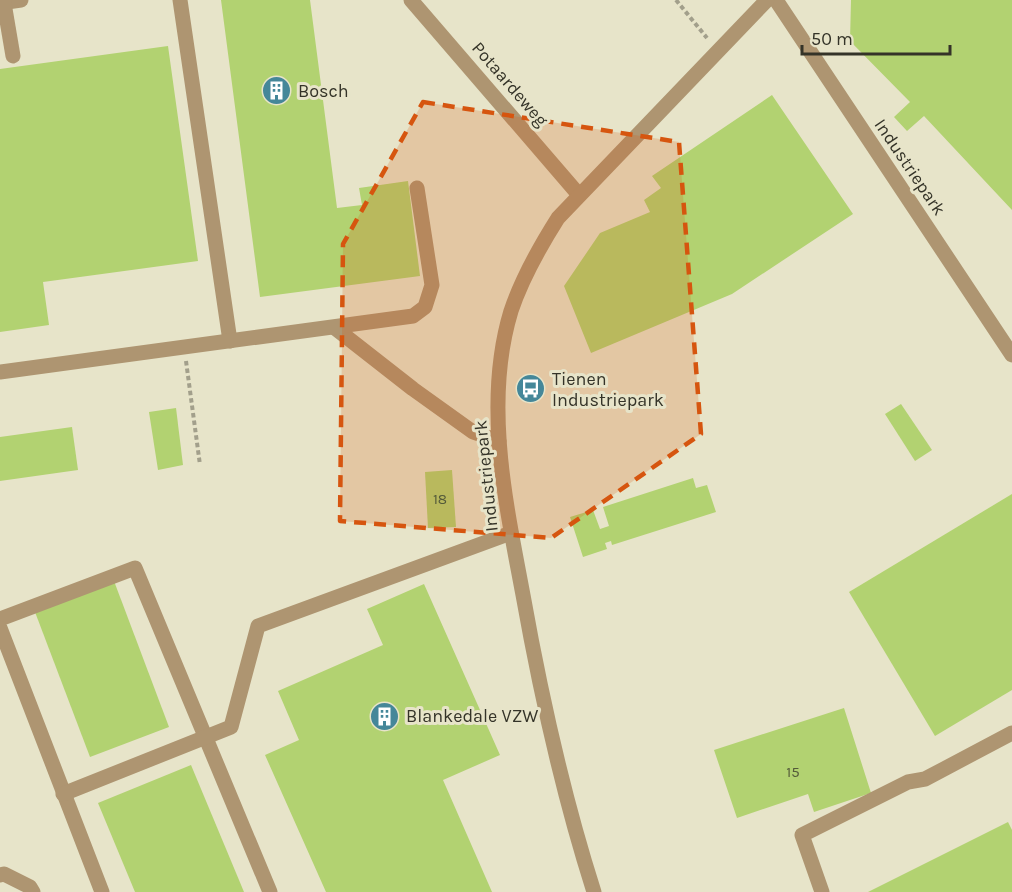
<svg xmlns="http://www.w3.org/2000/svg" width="1012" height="892" font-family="Karla,sans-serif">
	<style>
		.building { fill: #b2d271 }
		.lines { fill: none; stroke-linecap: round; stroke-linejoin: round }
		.path { stroke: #a29f8b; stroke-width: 4; stroke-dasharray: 4.5 3; stroke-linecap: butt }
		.minor { stroke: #ae9571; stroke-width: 15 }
		.marked { fill: #d6550f; fill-opacity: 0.2; stroke: #d6550f; stroke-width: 4.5; stroke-dasharray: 12 8; stroke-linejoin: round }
		.labels { text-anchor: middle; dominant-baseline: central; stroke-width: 6; stroke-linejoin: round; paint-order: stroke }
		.number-label { font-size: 15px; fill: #545b3a }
		.street-label { font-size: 18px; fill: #343328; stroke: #e7e4c9 }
		.poi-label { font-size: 18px; fill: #343328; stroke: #e7e4c9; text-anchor: start }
	</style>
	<rect width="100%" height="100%" fill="#e7e4c9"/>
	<!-- building -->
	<g class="building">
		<path d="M 221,0 L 310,0 L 337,208 L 362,205 L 359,188 L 408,181 L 420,276 L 260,297 Z"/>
		<path d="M 851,0 L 1012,0 L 1012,210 L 924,116 L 907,131 L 894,117 L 910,102 L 850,41 Z"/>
		<path d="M 168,46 L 198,261 L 43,282 L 49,325 L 0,332 L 0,69 Z"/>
		<path d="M 772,95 L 853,214 L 732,294 L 591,353 L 564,286 L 600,233 L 650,212 L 644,200 L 661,188 L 652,176 Z"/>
		<path d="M 901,404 L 932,450 L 915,461 L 885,414 Z"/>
		<path d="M 176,408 L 183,465 L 158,470 L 149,412 Z"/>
		<path d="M 72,427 L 78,470 L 0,481 L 0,437 Z"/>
		<path d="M 452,470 L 456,527 L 428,528 L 425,472 Z"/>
		<path d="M 693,478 L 696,488 L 707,485 L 716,512 L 612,545 L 611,541 L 605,543 L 607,549 L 583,557 L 570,517 L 593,510 L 600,529 L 609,526 L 603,507 Z"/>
		<path d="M 1012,494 L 1012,690 L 935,736 L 849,592 Z"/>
		<path d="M 114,581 L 169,727 L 90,757 L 35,612 Z"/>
		<path d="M 424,584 L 500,755 L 443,780 L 492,892 L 326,892 L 265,755 L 299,740 L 278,691 L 383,645 L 367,609 Z"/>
		<path d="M 844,708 L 871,793 L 814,812 L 808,794 L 737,818 L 714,750 Z"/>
		<path d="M 191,765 L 244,892 L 135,892 L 98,803 Z"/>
		<path d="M 1008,822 L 1012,830 L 1012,892 L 868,892 Z"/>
	</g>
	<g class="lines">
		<!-- path -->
		<g class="path">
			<path d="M 676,0 L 707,38"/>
			<path d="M 186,361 L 200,465"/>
		</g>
		<!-- minor -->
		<g class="minor">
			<path d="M 180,0 L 230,341"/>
			<path d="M 411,0 L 579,195"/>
			<path d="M 776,0 L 1012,355"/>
			<path d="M 0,3 L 21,0"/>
			<path d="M 4,3 L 13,56"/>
			<path d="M 335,328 L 413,389 L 473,432 L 499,441"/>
			<path d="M 0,372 L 413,316 L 425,307 L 432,285 L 417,188"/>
			<path d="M 0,619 L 135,568 L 270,892"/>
			<path d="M 0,628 L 102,892"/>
			<path d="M 63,794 L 231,727 L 258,626 L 511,533"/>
			<path d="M 0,875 L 4,874 L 30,887 L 33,892"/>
			<path d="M 594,892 C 563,795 541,696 523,595 C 506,504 483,403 511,311 C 522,278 539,248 558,218 L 767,0"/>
			<path d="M 822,892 L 802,835 L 908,782 L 925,779 L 1012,733"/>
		</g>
	</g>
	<!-- marked area -->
	<path class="marked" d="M 423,102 L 679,142 L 701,434 L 551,538 L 340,521 L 343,244 Z"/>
	<!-- icons -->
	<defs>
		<symbol id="building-disc" viewBox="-11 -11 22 22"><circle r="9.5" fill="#458799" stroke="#e7e4c9"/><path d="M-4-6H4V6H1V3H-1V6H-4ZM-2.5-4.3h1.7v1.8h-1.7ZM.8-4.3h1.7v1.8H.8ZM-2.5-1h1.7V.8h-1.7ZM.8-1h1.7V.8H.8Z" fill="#fff"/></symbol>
		<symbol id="bus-disc" viewBox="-11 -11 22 22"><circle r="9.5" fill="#458799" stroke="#e7e4c9"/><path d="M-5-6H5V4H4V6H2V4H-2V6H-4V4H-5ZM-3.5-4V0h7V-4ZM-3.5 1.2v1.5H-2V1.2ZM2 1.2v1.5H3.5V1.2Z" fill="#fff"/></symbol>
	</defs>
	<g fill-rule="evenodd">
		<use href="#building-disc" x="260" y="74" width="33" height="33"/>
		<use href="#bus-disc" x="514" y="372" width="33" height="33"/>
		<use href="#building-disc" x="368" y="700" width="33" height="33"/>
	</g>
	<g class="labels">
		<!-- number labels -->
		<g class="number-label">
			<text x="440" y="499">18</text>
			<text x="793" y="772">15</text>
		</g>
		<!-- street labels -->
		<g class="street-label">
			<text transform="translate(510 84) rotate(49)">Potaardeweg</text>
			<text transform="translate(910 167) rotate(56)">Industriepark</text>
			<text transform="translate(486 476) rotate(-96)">Industriepark</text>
		</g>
		<!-- poi labels -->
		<g class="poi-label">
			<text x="298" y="91">Bosch</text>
			<text x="552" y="379">Tienen<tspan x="552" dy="21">Industriepark</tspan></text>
			<text x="406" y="716">Blankedale VZW</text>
		</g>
	</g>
	<!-- scale -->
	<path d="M802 45v9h148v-9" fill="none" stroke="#343328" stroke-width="3"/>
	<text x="811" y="45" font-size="18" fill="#343328" stroke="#e7e4c9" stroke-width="4.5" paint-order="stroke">50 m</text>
</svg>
